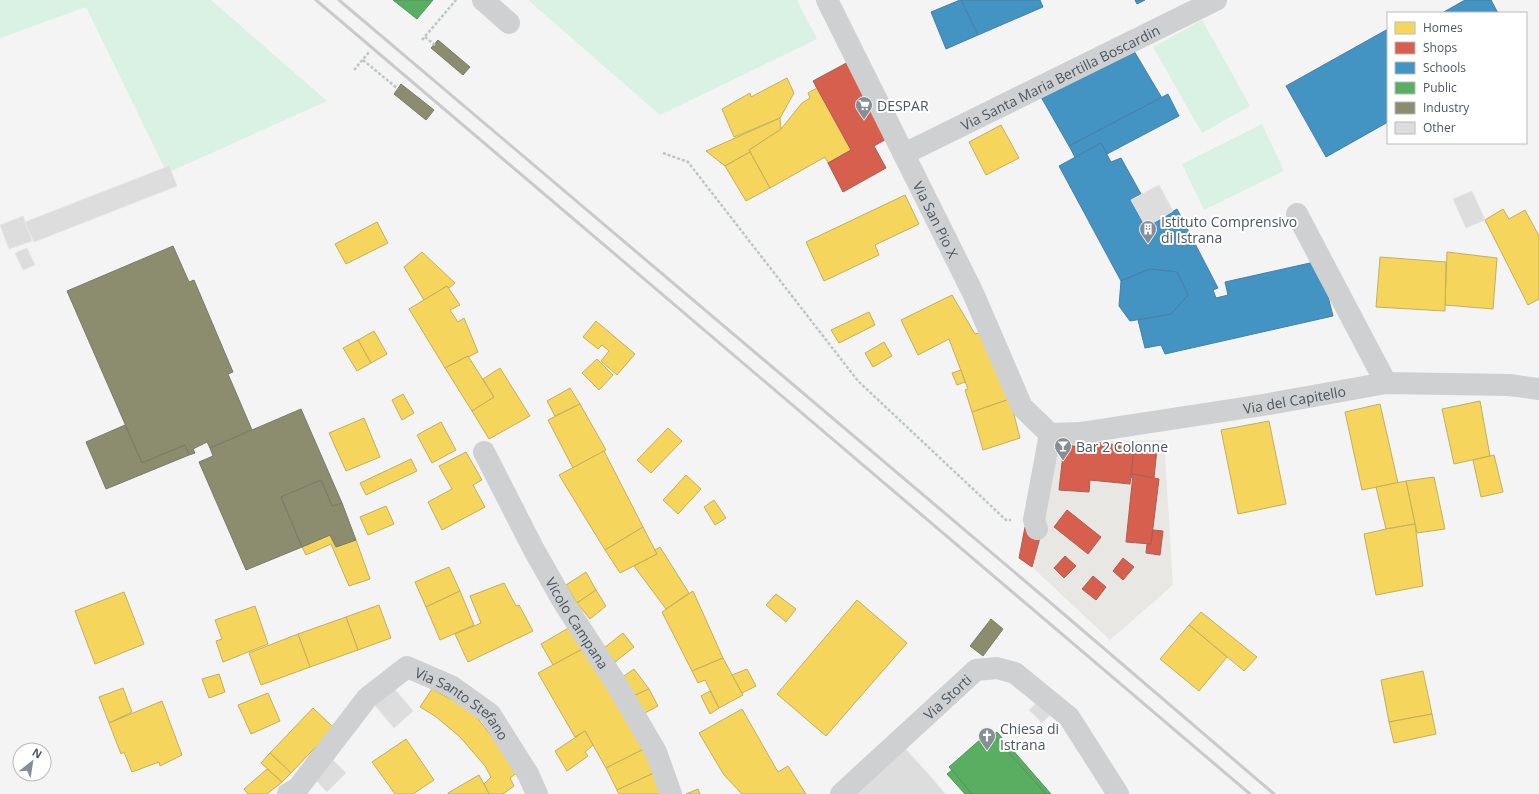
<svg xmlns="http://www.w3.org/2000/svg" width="1539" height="794" viewBox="0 0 1539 794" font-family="'Open Sans',sans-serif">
  <rect width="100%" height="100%" fill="#f4f4f4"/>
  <polygon fill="#e8e7e3" points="1164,440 1173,585 1110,640 1032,567 1042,530 1060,442"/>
  <g fill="#d9f2e3">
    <polygon points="0,0 211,0 327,101 167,173 86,7 0,38"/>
    <polygon points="528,0 797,0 817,39 660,115"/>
    <polygon points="1202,20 1250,106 1202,133 1153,47"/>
    <polygon points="1262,124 1284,171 1204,210 1182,164"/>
  </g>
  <g fill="#f6d55c" stroke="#c2af5e">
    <polygon points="787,78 794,93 780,118 734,137 722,109 750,93 751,97"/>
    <polygon points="817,88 851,150 828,163 825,157 770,188 749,150 781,129 802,103 810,98 808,93"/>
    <polygon points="780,118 781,129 749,150 750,152 725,166 706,151"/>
    <polygon points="1001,125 1019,158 986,175 969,142"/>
    <polygon points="750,152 770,188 746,201 725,166"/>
    <polygon points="905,195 919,224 875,245 879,255 824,281 806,242"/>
    <polygon points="1503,209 1509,219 1525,210 1539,236 1539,299 1528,305 1485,220"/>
    <polygon points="377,222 388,243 346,264 335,244"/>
    <polygon points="422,252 455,283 449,288 447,286 424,300 404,267"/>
    <polygon points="1447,252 1497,258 1493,309 1445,305"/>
    <polygon points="1380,257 1446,262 1445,311 1376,307"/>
    <polygon points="447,286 460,305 450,310 458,322 464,318 478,352 468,357 468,356 445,368 409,309"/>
    <polygon points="952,295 975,334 983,332 1010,399 972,412 965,390 968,389 949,339 918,355 901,320"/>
    <polygon points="869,312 875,325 839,343 831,330"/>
    <polygon points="596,321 635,354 617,375 601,361 609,351 602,345 598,349 583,337"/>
    <polygon points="374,331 387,354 371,363 358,340"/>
    <polygon points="358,340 371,363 357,371 343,348"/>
    <polygon points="884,342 892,356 873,367 865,353"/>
    <polygon points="468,356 494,397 472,411 445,368"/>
    <polygon points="597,359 613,375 599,390 582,373"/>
    <polygon points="500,368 530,416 489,439 472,411 494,397 483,379"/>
    <polygon points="961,370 965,382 957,385 952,373"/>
    <polygon points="570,388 580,404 555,416 547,401"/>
    <polygon points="403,394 414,413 402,420 392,400"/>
    <polygon points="1010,399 1020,438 983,450 972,412"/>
    <polygon points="1480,401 1490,456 1454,464 1442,409"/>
    <polygon points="580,404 606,450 573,468 548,420"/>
    <polygon points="1380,404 1398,483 1362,490 1345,412"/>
    <polygon points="364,418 380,457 346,471 329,433"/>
    <polygon points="1269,421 1286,504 1238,514 1221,430"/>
    <polygon points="441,422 456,450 432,463 417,435"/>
    <polygon points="668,428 682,441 651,473 637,460"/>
    <polygon points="604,451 643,527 605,550 559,475"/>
    <polygon points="466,452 482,480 473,485 485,507 442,530 428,502 452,489 439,466"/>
    <polygon points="1494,455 1503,492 1481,497 1473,460"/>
    <polygon points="411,459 417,471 366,495 360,483"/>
    <polygon points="686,475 701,489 678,514 663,500"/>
    <polygon points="1434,477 1445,529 1417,533 1406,481"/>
    <polygon points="1406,481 1415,524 1386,529 1376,487"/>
    <polygon points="714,500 726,518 715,525 704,507"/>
    <polygon points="386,506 394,524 368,535 360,517"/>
    <polygon points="1415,524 1423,586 1376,595 1364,534 1386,529"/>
    <polygon points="643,527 657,554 620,573 605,550"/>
    <polygon points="330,535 336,547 356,540 370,579 349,586 331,544 306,555 302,547"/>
    <polygon points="660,547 689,593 666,609 634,566 657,554 655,550"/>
    <polygon points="449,567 460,591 426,607 415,582"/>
    <polygon points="586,572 596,590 577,603 566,585"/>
    <polygon points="504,583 516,606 519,605 533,631 468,662 455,634 481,623 470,596"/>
    <polygon points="596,590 606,606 590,619 577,603"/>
    <polygon points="460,591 474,625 440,640 426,607"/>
    <polygon points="693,591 723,658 692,671 662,612"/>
    <polygon points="124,592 144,644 95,664 75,611"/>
    <polygon points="776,594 796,609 786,622 766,605"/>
    <polygon points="857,600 907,643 826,736 777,694"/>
    <polygon points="379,605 391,638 358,650 346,617"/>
    <polygon points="255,606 268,644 223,662 216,641 222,639 215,620"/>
    <polygon points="1201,612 1257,657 1244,671 1189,625"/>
    <polygon points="346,617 358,650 310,667 298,634"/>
    <polygon points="1189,625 1227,657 1199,691 1160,659"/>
    <polygon points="572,626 586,647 553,665 541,644"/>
    <polygon points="623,633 634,647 615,662 604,648"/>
    <polygon points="298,634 310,667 261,685 249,653"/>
    <polygon points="586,647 644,749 606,768 585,731 575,737 538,673"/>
    <polygon points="723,658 743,695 719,708 705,680 698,683 692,671"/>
    <polygon points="634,669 649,689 631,697 621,678"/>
    <polygon points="747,669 756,686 742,693 732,675"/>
    <polygon points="1423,671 1432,714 1389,722 1381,680"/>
    <polygon points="219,674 225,692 209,698 202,679"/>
    <polygon points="123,688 132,712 109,723 99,697"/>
    <polygon points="432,689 471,710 519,771 510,778 514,786 503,794 489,794 484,784 491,777 485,766 460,737 435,716 420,707"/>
    <polygon points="649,689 658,706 641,715 631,697"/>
    <polygon points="710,691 719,708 710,714 701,696"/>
    <polygon points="268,693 280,721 251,734 238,705"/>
    <polygon points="162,701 182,755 160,766 159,762 132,772 124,752 121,754 109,723"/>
    <polygon points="313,708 334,728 291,773 270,753"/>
    <polygon points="742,709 778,772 788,766 806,794 742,794 724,775 699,733"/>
    <polygon points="1432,714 1436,734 1394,743 1389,722"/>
    <polygon points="585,731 593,745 585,752 588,756 567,771 555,751"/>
    <polygon points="406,739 434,780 413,794 395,794 372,762"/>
    <polygon points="644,749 656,772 617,790 606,768"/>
    <polygon points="270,753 291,773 282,782 261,763"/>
    <polygon points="267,769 282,782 267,794 248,794 244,789"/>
    <polygon points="656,772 664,794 619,794 617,790"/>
    <polygon points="479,775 489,794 448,794 448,793"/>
    <polygon points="698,789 700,794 686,794"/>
  </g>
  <g fill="#d6604d" stroke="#ac5d53">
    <polygon points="850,61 890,137 874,146 886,168 843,192 828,163 851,150 813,81"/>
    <polygon points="1093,442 1134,447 1130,484 1090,480 1089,492 1059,490 1064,445 1092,448"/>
    <polygon points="1143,445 1143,448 1157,449 1154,478 1133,474 1131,478 1134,447"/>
    <polygon points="1133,474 1159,479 1151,544 1126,542"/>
    <polygon points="1067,510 1101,537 1088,554 1054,527"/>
    <polygon points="1025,527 1042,530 1032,567 1019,558"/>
    <polygon points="1153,530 1163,531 1160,555 1146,553 1147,544 1151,544"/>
    <polygon points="1065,556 1076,566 1064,578 1054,568"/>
    <polygon points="1123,558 1134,567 1123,580 1113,571"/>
    <polygon points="1093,576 1106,587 1096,600 1082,589"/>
  </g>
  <g fill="#4393c3" stroke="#4581a6">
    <polygon points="960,0 961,0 978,35 946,49 931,12"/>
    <polygon points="961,0 1040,0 1043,7 978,35"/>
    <polygon points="1135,0 1145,0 1137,4"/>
    <polygon points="1465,0 1491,0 1498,13 1442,13"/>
    <polygon points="1388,29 1388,122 1326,157 1286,86"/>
    <polygon points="1134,51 1162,98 1069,146 1041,97"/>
    <polygon points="1168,94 1179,116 1107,154 1101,143 1075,157 1069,146"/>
    <polygon points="1101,143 1111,162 1121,158 1141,194 1131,200 1146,227 1177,209 1218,288 1213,290 1216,298 1228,295 1225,282 1319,261 1333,316 1165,354 1161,345 1145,348 1138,320 1171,314 1188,295 1177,272 1150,269 1121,281 1059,166"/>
    <polygon points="1150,269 1177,272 1188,295 1171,314 1130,321 1119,306 1121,281"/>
  </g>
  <g fill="#5aae61" stroke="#559461">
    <polygon points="393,0 433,0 417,19"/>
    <polygon points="990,731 993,735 1046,794 972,794 949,767"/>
    <polygon points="997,732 1051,794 1046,794 993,735"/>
    <polygon points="952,770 972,794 965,794 947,774"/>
  </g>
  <g fill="#8c8c6e" stroke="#787c6a">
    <polygon points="438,40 470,67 463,75 431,48"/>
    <polygon points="401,84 434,110 426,120 394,94"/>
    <polygon points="173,246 189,282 194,280 233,372 228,374 252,430 210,448 207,442 193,449 195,453 189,455 185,445 142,463 67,291"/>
    <polygon points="301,409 342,503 332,506 321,480 281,497 302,547 246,570 199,462 213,456 210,448"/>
    <polygon points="125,425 142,463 185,445 189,455 106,489 86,442"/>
    <polygon points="321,480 332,506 342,503 356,540 336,547 330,535 302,547 281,497"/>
    <polygon points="991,619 1003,629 983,656 970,646"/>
  </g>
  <g fill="#ddddde" stroke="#e5e6e7">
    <polygon points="169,166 177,186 34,242 25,222"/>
    <polygon points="1159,185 1173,211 1146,227 1131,200"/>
    <polygon points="1472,191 1485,220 1466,228 1453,199"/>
    <polygon points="23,216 32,241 9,249 0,225"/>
    <polygon points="27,248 35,265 23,270 15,253"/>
    <polygon points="393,687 413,711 394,728 373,703"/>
    <polygon points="1042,698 1054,711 1042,723 1029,710"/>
    <polygon points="900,743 932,778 945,794 848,794"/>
    <polygon points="332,759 346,773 327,792 314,778"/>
  </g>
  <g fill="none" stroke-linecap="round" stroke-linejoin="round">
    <g stroke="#bcc7c4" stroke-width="2.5" stroke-dasharray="3 2" stroke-linecap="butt">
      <polyline points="425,37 435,45"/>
      <polyline points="422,40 456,0"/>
      <polyline points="363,60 398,89"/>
      <polyline points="354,70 370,51"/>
      <polyline points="663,153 688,162 858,381 1006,520 1011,520"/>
    </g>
    <g stroke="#ced0d2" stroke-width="22">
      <polyline points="483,0 509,23"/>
      <path id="s1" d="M827 0 973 293 1022 407 1050 434"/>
      <path id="s2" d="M904 154 1216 0"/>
      <polyline points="1297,214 1386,383"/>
      <path id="s3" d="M1050 434 1080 433 1263 405 1386 383 1509 385 1539 389"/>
      <path id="s4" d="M484 452 534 550 564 603 617 685 656 752 671 794"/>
      <polyline points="1037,529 1034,520 1050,434"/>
      <path id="s5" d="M288 794 298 788 367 698 407 667 451 686 490 714 528 774 537 794"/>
      <path id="s6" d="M841 794 976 670 997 668 1015 673 1069 717 1118 794"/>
    </g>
    <g stroke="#c9cacc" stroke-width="3">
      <polyline points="316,0 1250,794"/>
      <polyline points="339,0 1045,598 1274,794"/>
    </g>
  </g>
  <defs>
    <g id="supermarket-pin" transform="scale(0.9)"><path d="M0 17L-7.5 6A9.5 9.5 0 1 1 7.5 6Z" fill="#868d94" stroke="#fff"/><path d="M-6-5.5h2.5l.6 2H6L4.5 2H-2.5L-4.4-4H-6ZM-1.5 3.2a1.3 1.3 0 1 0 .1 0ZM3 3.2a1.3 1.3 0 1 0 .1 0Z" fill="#fff"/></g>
    <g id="building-pin" transform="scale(0.9)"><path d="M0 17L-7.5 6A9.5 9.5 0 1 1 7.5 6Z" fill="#868d94" stroke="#fff"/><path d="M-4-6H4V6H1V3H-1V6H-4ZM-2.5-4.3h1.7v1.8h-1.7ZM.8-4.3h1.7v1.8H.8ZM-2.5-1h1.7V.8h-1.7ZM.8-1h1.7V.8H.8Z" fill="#fff"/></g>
    <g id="bar-pin" transform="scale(0.9)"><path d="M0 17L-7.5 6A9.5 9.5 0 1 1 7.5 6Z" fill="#868d94" stroke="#fff"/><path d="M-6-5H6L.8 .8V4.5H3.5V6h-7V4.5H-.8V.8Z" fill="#fff"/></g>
    <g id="church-pin" transform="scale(0.9)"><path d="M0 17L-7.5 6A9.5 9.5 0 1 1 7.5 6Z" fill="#868d94" stroke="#fff"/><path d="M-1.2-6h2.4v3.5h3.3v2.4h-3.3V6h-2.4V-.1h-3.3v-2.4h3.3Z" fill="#fff"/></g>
  </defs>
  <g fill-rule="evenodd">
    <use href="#supermarket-pin" x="864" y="105"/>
    <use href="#building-pin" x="1148" y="229"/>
    <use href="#bar-pin" x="1063" y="446"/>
    <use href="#church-pin" x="987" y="736"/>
  </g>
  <g text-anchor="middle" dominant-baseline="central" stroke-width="4" stroke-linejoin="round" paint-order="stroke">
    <g font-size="14" fill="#4a5661" stroke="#fff">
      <text stroke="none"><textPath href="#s2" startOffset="174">Via Santa Maria Bertilla Boscardin</textPath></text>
      <text stroke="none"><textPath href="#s1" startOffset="245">Via San Pio X</textPath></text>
      <text stroke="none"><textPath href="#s3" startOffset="247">Via del Capitello</textPath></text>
      <text stroke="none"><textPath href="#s4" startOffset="195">Vicolo Campana</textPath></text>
      <text stroke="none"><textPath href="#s6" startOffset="144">Via Storti</textPath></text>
      <text stroke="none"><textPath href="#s5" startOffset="243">Via Santo Stefano</textPath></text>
    </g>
    <g font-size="14" fill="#4a5661" stroke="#fff" text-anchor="start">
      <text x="877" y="105">DESPAR</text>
      <text x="1161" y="221">Istituto Comprensivo<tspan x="1161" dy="16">di Istrana</tspan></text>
      <text x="1076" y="446">Bar 2 Colonne</text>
      <text x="1000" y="728">Chiesa di<tspan x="1000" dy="16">Istrana</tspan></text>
    </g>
  </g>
  <rect x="1387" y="12" width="140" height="132" fill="#ffffff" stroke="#b7bbc0"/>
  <rect x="1395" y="22" width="20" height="12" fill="#f6d55c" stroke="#b7bbc0"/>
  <text x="1423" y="32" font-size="12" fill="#4a5661">Homes</text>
  <rect x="1395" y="42" width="20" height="12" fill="#d6604d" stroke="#b7bbc0"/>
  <text x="1423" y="52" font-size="12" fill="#4a5661">Shops</text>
  <rect x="1395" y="62" width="20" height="12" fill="#4393c3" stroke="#b7bbc0"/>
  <text x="1423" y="72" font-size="12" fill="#4a5661">Schools</text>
  <rect x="1395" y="82" width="20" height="12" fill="#5aae61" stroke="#b7bbc0"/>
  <text x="1423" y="92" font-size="12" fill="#4a5661">Public</text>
  <rect x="1395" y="102" width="20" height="12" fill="#8c8c6e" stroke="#b7bbc0"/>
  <text x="1423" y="112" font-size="12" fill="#4a5661">Industry</text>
  <rect x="1395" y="122" width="20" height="12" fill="#ddddde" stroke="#b7bbc0"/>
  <text x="1423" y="132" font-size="12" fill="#4a5661">Other</text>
  <g transform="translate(32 762) rotate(30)"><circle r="19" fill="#ffffff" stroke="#b7bbc0"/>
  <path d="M0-3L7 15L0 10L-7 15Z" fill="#868d94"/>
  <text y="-6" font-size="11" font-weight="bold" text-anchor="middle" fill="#4a5661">N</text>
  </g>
</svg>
